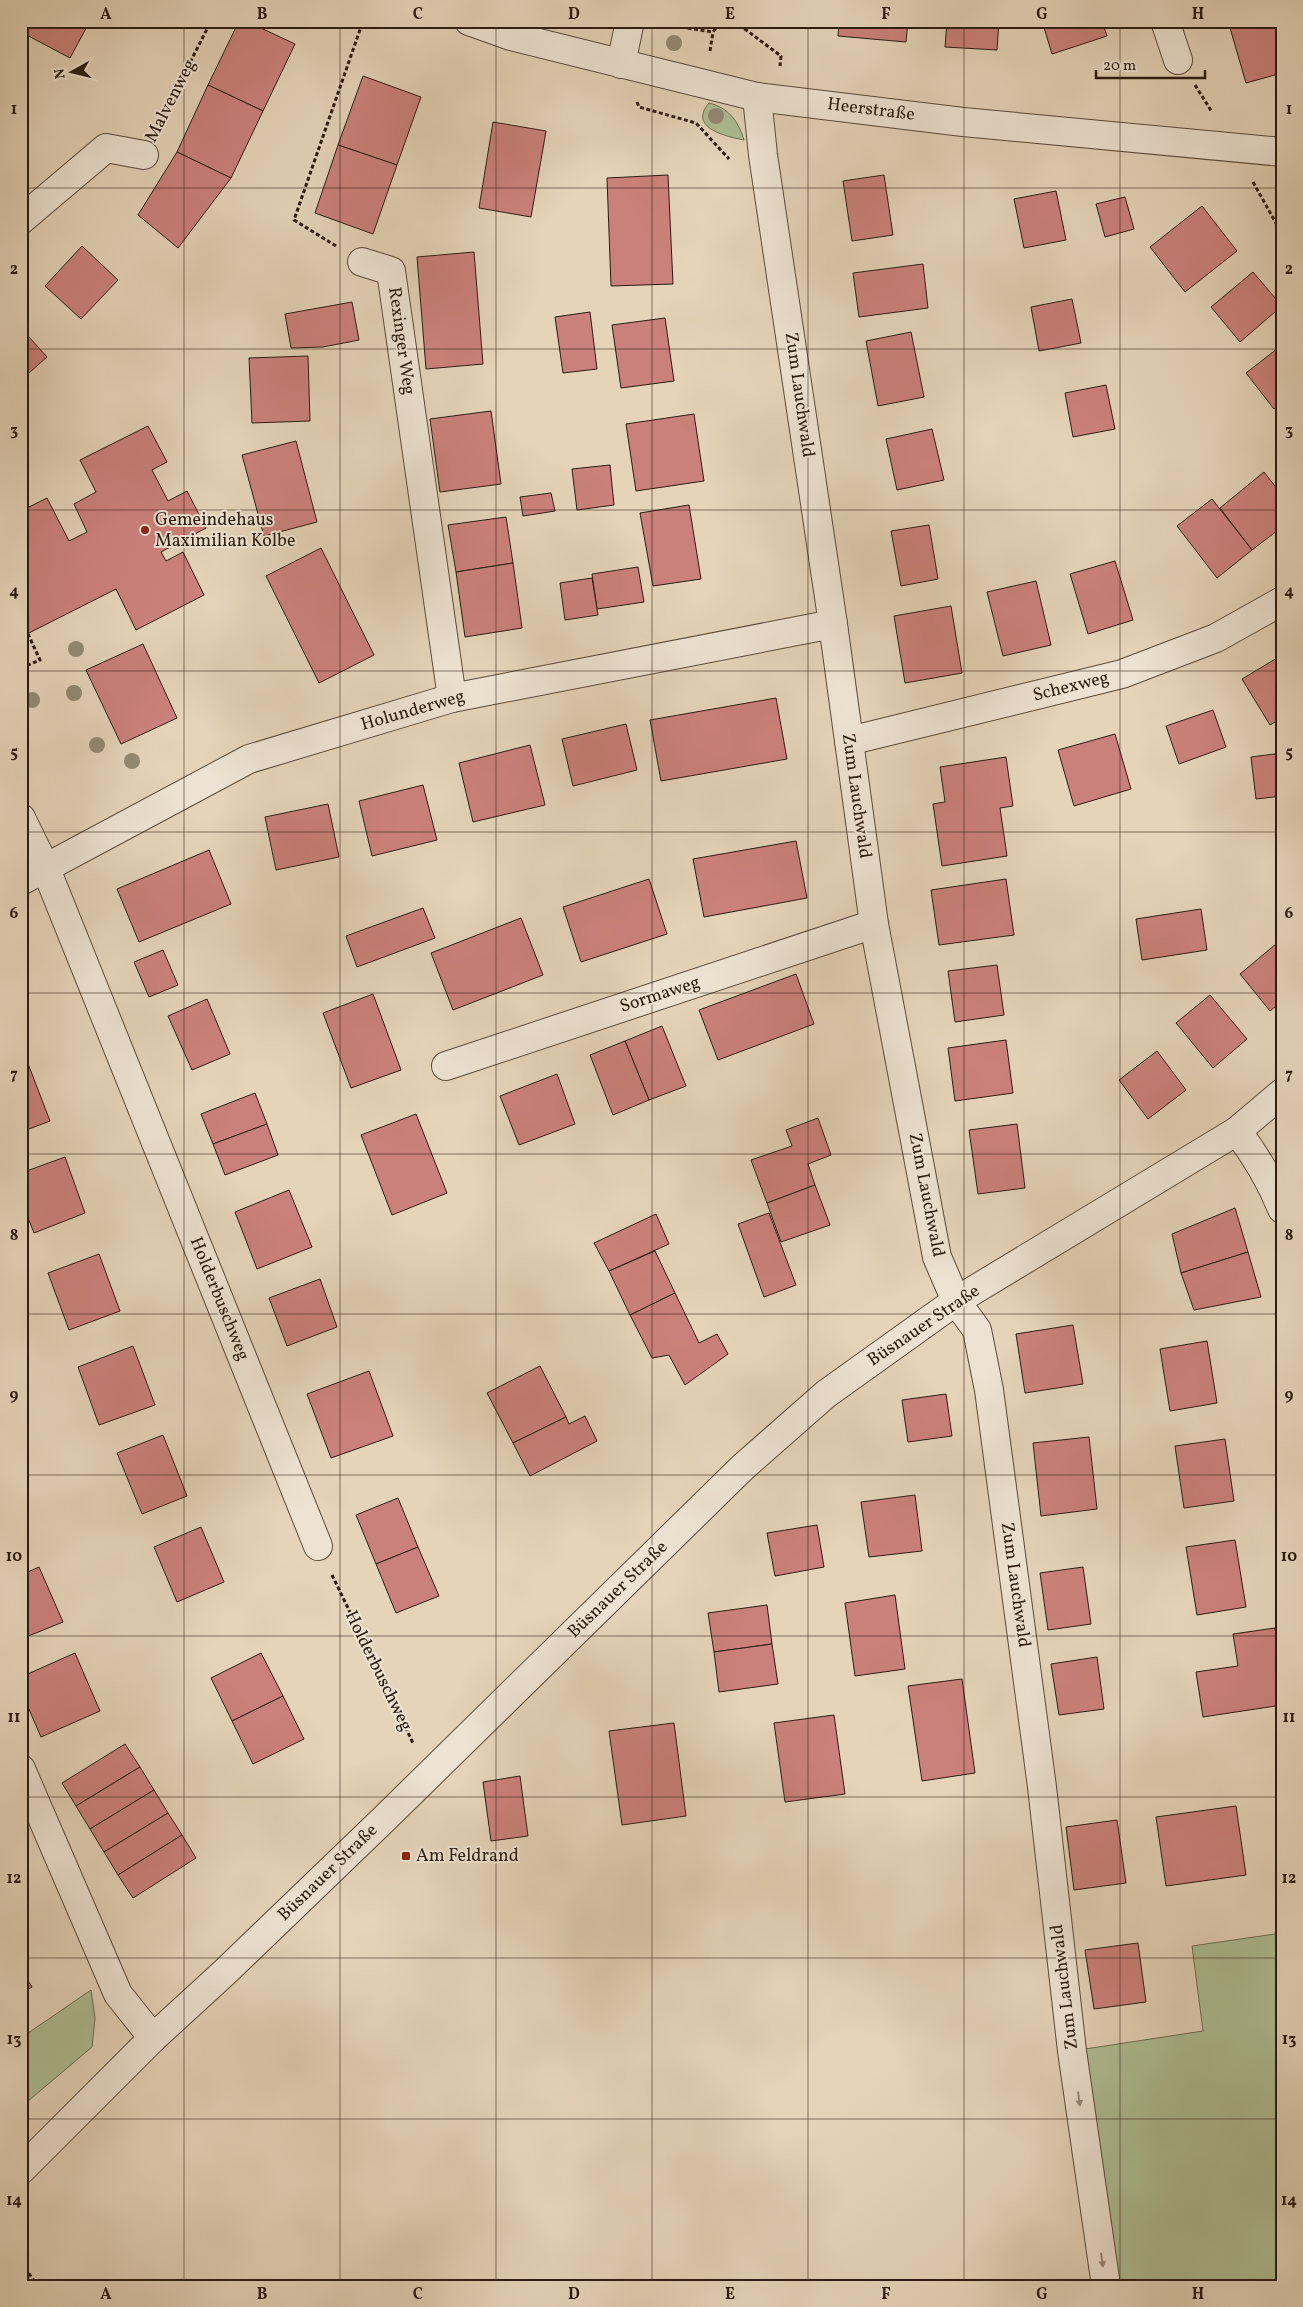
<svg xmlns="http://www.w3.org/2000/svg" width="1303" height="2307" viewBox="0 0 1303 2307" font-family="Vollkorn,serif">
  <rect width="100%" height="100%" fill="#e5d4ba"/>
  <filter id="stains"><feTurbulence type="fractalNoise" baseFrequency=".004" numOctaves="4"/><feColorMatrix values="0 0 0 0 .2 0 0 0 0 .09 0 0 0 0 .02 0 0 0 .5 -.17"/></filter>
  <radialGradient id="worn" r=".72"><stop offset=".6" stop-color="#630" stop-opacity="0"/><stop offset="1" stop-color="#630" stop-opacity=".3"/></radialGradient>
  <g fill="#aebe95" stroke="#6c6d52">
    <path d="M709 103C729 108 738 121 744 140 728 137 687 128 709 103Z"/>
    <polygon points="1282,1933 1282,2286 1061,2286 1105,2281 1072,2051 1203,2031 1192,1946"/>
    <polygon points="91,1990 95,2018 92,2047 21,2107 21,2038"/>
  </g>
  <g fill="#cb817b" stroke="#2b1c0f">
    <polygon points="22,21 90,21 70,58 21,32"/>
    <polygon points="239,21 246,21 295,44 263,111 208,85"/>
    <polygon points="839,21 908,21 906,42 838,36"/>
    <polygon points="947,21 999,21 997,50 945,47"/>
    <polygon points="1042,21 1102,21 1107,36 1052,54"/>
    <polygon points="1228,21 1282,21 1282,73 1246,83"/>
    <polygon points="363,76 421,97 397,165 338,145"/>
    <polygon points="208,85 263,111 231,178 177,152"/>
    <polygon points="493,122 546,131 531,217 479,208"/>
    <polygon points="338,145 397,165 373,234 315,213"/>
    <polygon points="177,152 231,178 178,248 138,215"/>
    <polygon points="668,175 673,284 611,286 607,178"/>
    <polygon points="884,175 893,235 852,241 843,181"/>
    <polygon points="1056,191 1066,240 1024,248 1014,199"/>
    <polygon points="1125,197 1134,229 1105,237 1096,204"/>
    <polygon points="1202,206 1237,251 1185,292 1150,247"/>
    <polygon points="82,246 118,280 81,319 45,286"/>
    <polygon points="474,252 483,364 426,369 417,257"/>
    <polygon points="923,264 928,308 859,317 853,273"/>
    <polygon points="1253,272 1282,306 1240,342 1211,307"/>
    <polygon points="1072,299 1081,343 1039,351 1031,307"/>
    <polygon points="352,302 359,340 323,347 291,348 285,314"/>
    <polygon points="590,312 597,369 563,373 555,317"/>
    <polygon points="665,318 674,381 621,388 612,325"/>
    <polygon points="21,328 47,357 21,380"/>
    <polygon points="911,332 924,397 878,406 866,341"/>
    <polygon points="1282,345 1282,403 1274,409 1246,373"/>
    <polygon points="308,356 310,421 252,423 249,358"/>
    <polygon points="1106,385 1115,429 1073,437 1065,393"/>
    <polygon points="491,411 501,484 440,492 430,419"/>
    <polygon points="694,414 704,481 636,491 626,424"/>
    <polygon points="148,426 167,462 152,470 168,501 187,491 206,528 161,552 166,561 183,552 204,595 136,630 116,589 21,637 21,511 47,498 69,541 87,532 74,504 96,492 80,460"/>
    <polygon points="932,429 944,480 897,490 886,439"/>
    <polygon points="296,441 317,522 264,536 242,455"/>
    <polygon points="610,465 614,505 577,510 572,469"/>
    <polygon points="1264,472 1282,495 1282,527 1252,550 1220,508"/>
    <polygon points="551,493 555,511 523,516 520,497"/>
    <polygon points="1212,499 1252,550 1217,578 1177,526"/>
    <polygon points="689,505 701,579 653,586 640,513"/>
    <polygon points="506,517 513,563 456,572 448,525"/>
    <polygon points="929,525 938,579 901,586 891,531"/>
    <polygon points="321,548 374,655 319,683 266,576"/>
    <polygon points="1115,561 1133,620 1088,634 1070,574"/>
    <polygon points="513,563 522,628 465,637 456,572"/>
    <polygon points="638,567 644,602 597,609 592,574"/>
    <polygon points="592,578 598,615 565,620 560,583"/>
    <polygon points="1036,581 1051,645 1003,656 987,592"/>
    <polygon points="951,606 962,673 905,683 894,616"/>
    <polygon points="143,644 177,718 121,744 86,670"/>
    <polygon points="1282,655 1282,718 1270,725 1242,679"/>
    <polygon points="776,698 787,759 661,781 650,720"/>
    <polygon points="1213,710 1226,747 1179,764 1166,726"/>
    <polygon points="626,724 637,770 573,786 562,739"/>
    <polygon points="1115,734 1131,789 1074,806 1058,750"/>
    <polygon points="530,745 545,805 473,822 459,763"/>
    <polygon points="1282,753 1282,796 1256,799 1251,757"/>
    <polygon points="1006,757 1013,806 1000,808 1007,856 942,866 933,804 945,802 940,767"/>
    <polygon points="423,785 437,840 372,856 359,801"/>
    <polygon points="328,804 339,857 276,870 265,817"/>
    <polygon points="796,841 807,898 704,917 693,859"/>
    <polygon points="209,850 231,904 139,942 117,889"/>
    <polygon points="649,879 667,934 581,962 563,907"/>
    <polygon points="1006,879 1014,935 939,945 931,890"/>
    <polygon points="423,908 435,938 357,967 346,936"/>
    <polygon points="1201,909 1207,950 1142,960 1136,919"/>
    <polygon points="521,918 543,975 453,1010 431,953"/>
    <polygon points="1276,944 1282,950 1282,1001 1270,1011 1240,974"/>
    <polygon points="163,950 178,985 149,997 134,962"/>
    <polygon points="997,965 1004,1015 955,1022 948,971"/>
    <polygon points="796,974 814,1024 718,1060 699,1010"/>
    <polygon points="373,994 401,1070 351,1088 323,1013"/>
    <polygon points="1210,995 1247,1039 1213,1068 1176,1023"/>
    <polygon points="207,999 230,1054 192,1070 168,1016"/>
    <polygon points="662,1026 686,1086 649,1100 625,1041"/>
    <polygon points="1006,1040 1013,1093 955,1101 948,1048"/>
    <polygon points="625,1041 649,1100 613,1115 590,1055"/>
    <polygon points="1157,1051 1186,1090 1148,1119 1119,1080"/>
    <polygon points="27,1061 50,1121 21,1132 21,1063"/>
    <polygon points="557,1074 575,1124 519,1145 500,1096"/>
    <polygon points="255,1093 267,1124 213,1144 201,1114"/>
    <polygon points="416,1114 447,1193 392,1215 361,1135"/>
    <polygon points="818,1118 831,1155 808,1164 815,1185 767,1203 751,1160 792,1146 786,1130"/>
    <polygon points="267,1124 278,1155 225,1175 213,1144"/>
    <polygon points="1017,1124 1025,1188 978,1194 969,1130"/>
    <polygon points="65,1157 85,1213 34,1233 21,1200 21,1173"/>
    <polygon points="815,1185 830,1225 781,1242 767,1203"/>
    <polygon points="289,1190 312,1247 257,1269 235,1212"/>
    <polygon points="1235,1208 1248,1252 1181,1273 1172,1234"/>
    <polygon points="769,1213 796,1285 764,1297 738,1224"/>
    <polygon points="656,1214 669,1244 609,1271 594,1243"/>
    <polygon points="655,1251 675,1293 630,1315 609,1271"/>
    <polygon points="1248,1252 1261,1297 1194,1310 1181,1273"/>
    <polygon points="99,1254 120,1311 69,1330 48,1273"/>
    <polygon points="320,1279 337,1327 287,1346 269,1298"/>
    <polygon points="675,1293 699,1343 717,1334 728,1354 685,1385 669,1355 652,1358 630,1315"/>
    <polygon points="1073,1325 1083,1384 1025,1393 1016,1334"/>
    <polygon points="1207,1341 1217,1403 1170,1411 1160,1349"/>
    <polygon points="133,1346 155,1405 99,1425 78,1367"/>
    <polygon points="540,1366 566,1417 513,1443 487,1393"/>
    <polygon points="369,1371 393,1436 331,1458 307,1394"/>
    <polygon points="946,1394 952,1436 908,1442 902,1400"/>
    <polygon points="585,1416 597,1441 530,1476 513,1443 566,1417 569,1424"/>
    <polygon points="163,1435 187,1496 142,1514 117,1453"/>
    <polygon points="1089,1437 1097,1509 1041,1516 1033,1443"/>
    <polygon points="1225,1439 1234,1501 1184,1508 1175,1446"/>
    <polygon points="915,1495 922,1551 869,1557 861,1502"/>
    <polygon points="398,1498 418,1547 376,1564 356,1515"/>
    <polygon points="817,1525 824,1567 775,1576 767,1533"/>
    <polygon points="201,1527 224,1582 177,1602 154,1547"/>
    <polygon points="1235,1540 1246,1607 1197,1615 1186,1547"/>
    <polygon points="418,1547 439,1596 396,1613 376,1564"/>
    <polygon points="39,1567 63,1622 21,1639 21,1575"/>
    <polygon points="1083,1567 1091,1624 1048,1630 1040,1573"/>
    <polygon points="895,1595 905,1669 855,1676 845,1603"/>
    <polygon points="767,1605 772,1644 714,1652 708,1613"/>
    <polygon points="1275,1628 1282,1673 1282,1705 1203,1717 1196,1672 1238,1666 1233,1634"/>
    <polygon points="772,1644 778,1684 719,1692 714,1652"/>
    <polygon points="75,1653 100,1711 41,1737 21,1691 21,1677"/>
    <polygon points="261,1653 283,1696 232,1721 211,1678"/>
    <polygon points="1097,1657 1104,1709 1059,1715 1051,1664"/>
    <polygon points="962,1679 975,1773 922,1781 908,1686"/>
    <polygon points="283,1696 304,1739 253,1764 232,1721"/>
    <polygon points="834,1715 845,1794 785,1802 774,1723"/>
    <polygon points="674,1723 686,1816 622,1825 609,1731"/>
    <polygon points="125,1744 140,1767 76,1806 62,1783"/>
    <polygon points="140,1767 154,1790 90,1829 76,1806"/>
    <polygon points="520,1776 528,1836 491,1841 483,1782"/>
    <polygon points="154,1790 168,1813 104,1852 90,1829"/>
    <polygon points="1236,1806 1246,1875 1166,1886 1156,1817"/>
    <polygon points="168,1813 182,1835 118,1875 104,1852"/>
    <polygon points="1117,1820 1126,1883 1074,1890 1066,1827"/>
    <polygon points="182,1835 196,1858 133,1898 118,1875"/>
    <polygon points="1138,1943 1146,2002 1094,2009 1085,1950"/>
    <polygon points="21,1969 32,1987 21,1994"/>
  </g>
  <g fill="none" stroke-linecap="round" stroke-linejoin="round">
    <g stroke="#5a4a3a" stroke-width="30">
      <g id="minor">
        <polyline points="469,21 511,36 757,97 963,122 1282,152"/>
        <polyline points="1165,21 1178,60"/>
        <polyline points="621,64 630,21"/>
        <polyline points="757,97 763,155 833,624 874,924 937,1257 956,1301 977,1330 989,1390 1042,1787 1072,2051 1106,2286"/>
        <polyline points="21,220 106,148 144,155"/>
        <polyline points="362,262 391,271 452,698"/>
        <polyline points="849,741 1122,674 1216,638 1282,601"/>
        <polyline points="21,818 46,869 318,1546"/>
        <polyline points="21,881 249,759 452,698 833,624"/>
        <polyline points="446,1066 874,924"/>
        <path d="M1237 1131C1256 1156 1270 1179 1282 1209"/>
        <polyline points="21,1769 118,1994 153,2038"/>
        <polyline points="21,2170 153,2038 225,1972 383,1820 743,1467 826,1394 956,1301 1237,1131 1282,1093"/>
      </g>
    </g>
    <g stroke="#2b1c0f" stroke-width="3" stroke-dasharray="4 2.5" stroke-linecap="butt">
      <polyline points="734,21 781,56 780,66"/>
      <polyline points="662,24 713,32 721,21"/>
      <polyline points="710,51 713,32"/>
      <polyline points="1195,85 1212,112"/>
      <polyline points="637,102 639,107 696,123 729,159"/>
      <polyline points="158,126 211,21"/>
      <polyline points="1253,182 1282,234"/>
      <polyline points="336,246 294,220 363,21"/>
      <polyline points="21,668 40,660 28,634"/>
      <polyline points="332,1575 413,1743"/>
      <polyline points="21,2263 38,2286"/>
    </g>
    <use href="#minor" stroke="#eee3d2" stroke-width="28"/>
  </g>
  <g fill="#948a72">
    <circle cx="674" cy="43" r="8"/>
    <circle cx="716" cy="116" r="8"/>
    <circle cx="76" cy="649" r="8"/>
    <circle cx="74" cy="693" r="8"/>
    <circle cx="32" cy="700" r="8"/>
    <circle cx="97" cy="745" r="8"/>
    <circle cx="132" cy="761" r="8"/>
  </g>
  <defs><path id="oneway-solid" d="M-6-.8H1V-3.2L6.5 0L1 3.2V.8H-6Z" transform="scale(1.25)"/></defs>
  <g fill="#96897a">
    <use href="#oneway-solid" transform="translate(1079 2099) rotate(82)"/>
    <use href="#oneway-solid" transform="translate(1102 2260) rotate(82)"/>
  </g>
  <path fill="none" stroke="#2b1c0f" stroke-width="1" stroke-opacity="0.55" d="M184 21V2286M340 21V2286M496 21V2286M652 21V2286M808 21V2286M964 21V2286M1120 21V2286M21 188H1282M21 349H1282M21 510H1282M21 671H1282M21 832H1282M21 993H1282M21 1154H1282M21 1314H1282M21 1475H1282M21 1636H1282M21 1797H1282M21 1958H1282M21 2119H1282"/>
  <g fill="#8f2418" stroke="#eee3d2" stroke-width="2">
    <circle cx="145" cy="530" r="5"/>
    <rect x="401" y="1851" width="10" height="10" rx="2.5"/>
  </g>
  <g text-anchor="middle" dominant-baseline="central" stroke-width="4" stroke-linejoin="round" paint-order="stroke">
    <g font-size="18" fill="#2b1c0f" stroke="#eee3d2">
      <text transform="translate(171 101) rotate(-63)">Malvenweg</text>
      <text transform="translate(871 110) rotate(7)">Heerstraße</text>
      <text transform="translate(401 341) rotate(82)">Rexinger Weg</text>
      <text transform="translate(799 395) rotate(82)">Zum Lauchwald</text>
      <text transform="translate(1071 687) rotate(-14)">Schexweg</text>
      <text transform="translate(413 711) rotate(-16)">Holunderweg</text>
      <text transform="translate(856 796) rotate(82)">Zum Lauchwald</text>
      <text transform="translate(660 995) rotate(-18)">Sormaweg</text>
      <text transform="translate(926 1195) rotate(79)">Zum Lauchwald</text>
      <text transform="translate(219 1299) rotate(68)">Holderbuschweg</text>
      <text transform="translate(924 1326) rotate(-34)">Büsnauer Straße</text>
      <text transform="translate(1015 1585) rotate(82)">Zum Lauchwald</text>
      <text transform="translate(618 1590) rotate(-44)">Büsnauer Straße</text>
      <text transform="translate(378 1671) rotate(64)">Holderbuschweg</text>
      <text transform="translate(328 1873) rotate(-44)">Büsnauer Straße</text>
      <text transform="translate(1065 1987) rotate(-97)">Zum Lauchwald</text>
    </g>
    <g font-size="18" fill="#2b1c0f" stroke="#eee3d2" text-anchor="start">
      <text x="155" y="520">Gemeindehaus<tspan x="155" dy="21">Maximilian Kolbe</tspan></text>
      <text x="416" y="1856">Am Feldrand</text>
    </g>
  </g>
  <rect width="1303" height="2307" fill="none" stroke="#e5d4ba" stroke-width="55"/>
  <g transform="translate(72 72) rotate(262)" stroke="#eee3d2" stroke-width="4" paint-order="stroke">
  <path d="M0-4L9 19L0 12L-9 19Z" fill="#2b1c0f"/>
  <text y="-8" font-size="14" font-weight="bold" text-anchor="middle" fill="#2b1c0f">N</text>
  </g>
  <path d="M1096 70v8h109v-8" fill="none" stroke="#2b1c0f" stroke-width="2.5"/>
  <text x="1103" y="70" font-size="15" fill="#2b1c0f" stroke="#eee3d2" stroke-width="4" paint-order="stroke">20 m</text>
  <rect x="28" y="28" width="1248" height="2252" fill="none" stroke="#2b1c0f" stroke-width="2"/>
  <g font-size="16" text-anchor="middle" font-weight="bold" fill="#2b1c0f">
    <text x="106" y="19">A</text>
    <text x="262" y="19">B</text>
    <text x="418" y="19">C</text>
    <text x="574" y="19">D</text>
    <text x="730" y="19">E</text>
    <text x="886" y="19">F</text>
    <text x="1042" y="19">G</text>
    <text x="1198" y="19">H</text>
    <text x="14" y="114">1</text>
    <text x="1289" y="114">1</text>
    <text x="14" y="274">2</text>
    <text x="1289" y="274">2</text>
    <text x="14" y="435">3</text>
    <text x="1289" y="435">3</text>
    <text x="14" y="596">4</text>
    <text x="1289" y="596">4</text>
    <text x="14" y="757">5</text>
    <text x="1289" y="757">5</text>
    <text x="14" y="918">6</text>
    <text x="1289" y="918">6</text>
    <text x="14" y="1079">7</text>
    <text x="1289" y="1079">7</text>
    <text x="14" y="1240">8</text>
    <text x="1289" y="1240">8</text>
    <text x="14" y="1400">9</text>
    <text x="1289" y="1400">9</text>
    <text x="14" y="1561">10</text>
    <text x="1289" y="1561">10</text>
    <text x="14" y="1722">11</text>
    <text x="1289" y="1722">11</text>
    <text x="14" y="1883">12</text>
    <text x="1289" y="1883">12</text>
    <text x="14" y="2044">13</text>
    <text x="1289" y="2044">13</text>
    <text x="14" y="2205">14</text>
    <text x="1289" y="2205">14</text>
    <text x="106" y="2299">A</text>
    <text x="262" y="2299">B</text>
    <text x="418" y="2299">C</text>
    <text x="574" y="2299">D</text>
    <text x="730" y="2299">E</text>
    <text x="886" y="2299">F</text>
    <text x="1042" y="2299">G</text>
    <text x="1198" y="2299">H</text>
  </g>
  <rect width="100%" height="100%" filter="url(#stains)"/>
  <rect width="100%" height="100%" fill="url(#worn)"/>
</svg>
